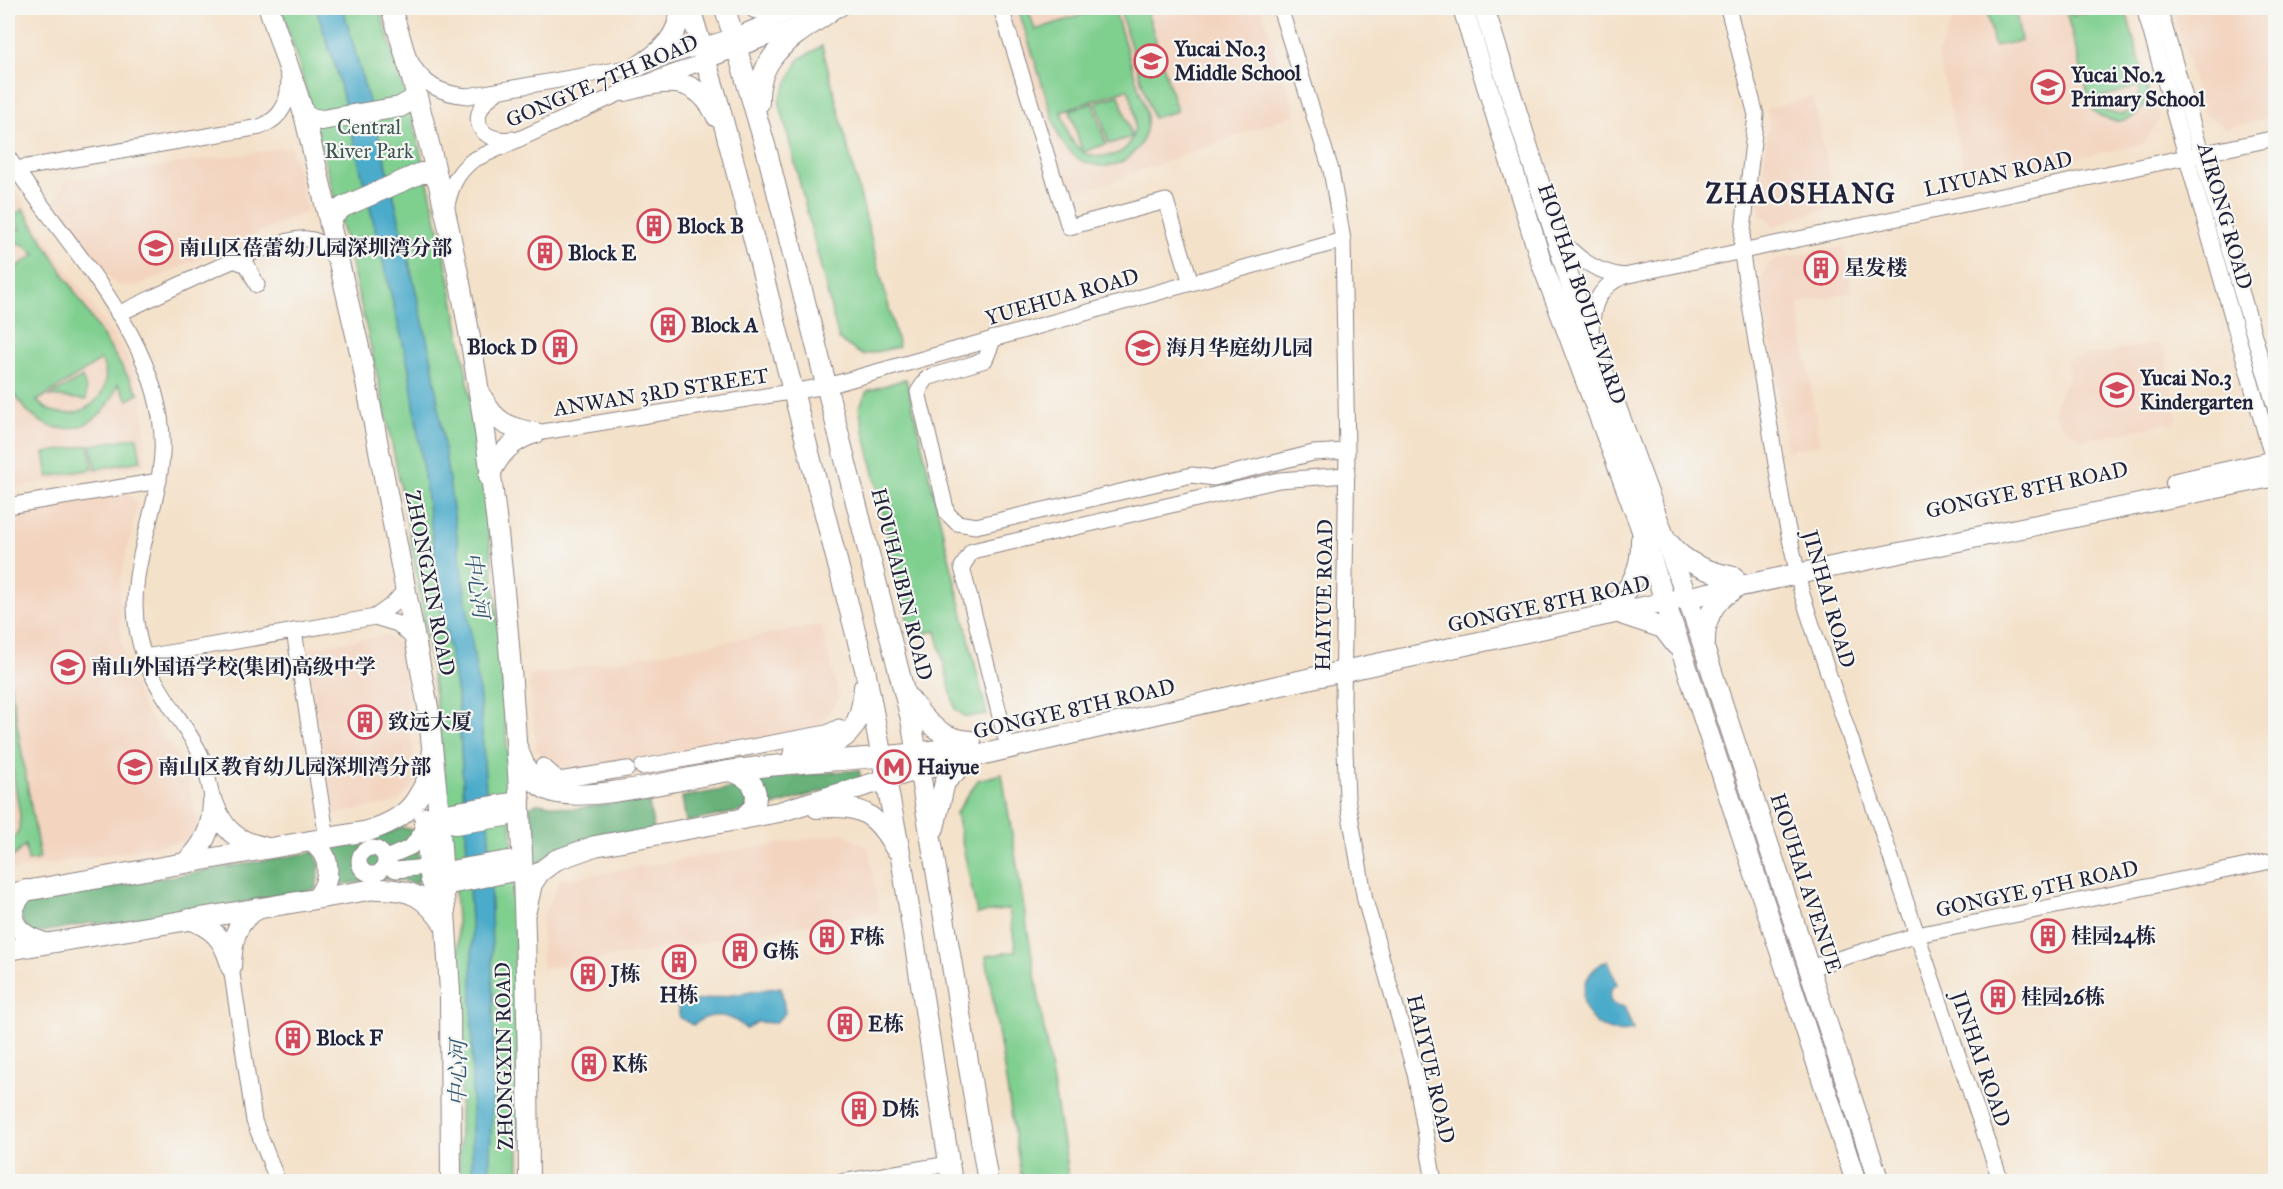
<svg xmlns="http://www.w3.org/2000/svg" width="2283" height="1189" viewBox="0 0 2283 1189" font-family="'IM FELL Great Primer','Noto Serif SC',serif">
  <rect width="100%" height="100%" fill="#f6f6f2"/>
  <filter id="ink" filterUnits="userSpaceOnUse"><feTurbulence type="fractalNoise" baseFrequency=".0167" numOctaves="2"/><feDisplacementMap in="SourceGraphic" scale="12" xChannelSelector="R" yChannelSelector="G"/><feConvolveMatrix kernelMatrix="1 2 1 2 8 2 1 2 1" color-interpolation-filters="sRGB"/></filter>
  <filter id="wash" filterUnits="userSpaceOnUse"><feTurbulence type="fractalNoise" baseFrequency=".008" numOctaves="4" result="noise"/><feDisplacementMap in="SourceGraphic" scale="24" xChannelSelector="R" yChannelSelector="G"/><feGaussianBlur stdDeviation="1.35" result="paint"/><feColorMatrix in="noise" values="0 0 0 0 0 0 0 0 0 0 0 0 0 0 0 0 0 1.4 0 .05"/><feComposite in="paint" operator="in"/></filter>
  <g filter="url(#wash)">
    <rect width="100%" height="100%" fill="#f4e1c9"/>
    <g fill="#f3d4bf">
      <polygon points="1007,8 1261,8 1296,114 1082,192 1062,186"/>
      <polygon points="1958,8 2128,8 2160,119 2143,144 1966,181 1938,54"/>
      <polygon points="2172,8 2275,8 2275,117 2226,128 2203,113"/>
      <polygon points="1813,97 1837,208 1799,216 1775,226 1759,212 1758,203 1769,119 1767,109"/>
      <polygon points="291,147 308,211 135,287 116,285 54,203 67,180"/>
      <polygon points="8,181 127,357 143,400 146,445 145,462 141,466 8,489"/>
      <polygon points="1844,246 1853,292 1798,303 1820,444 1787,451 1761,279 1768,265 1778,259"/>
      <polygon points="2155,343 2165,350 2177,419 2172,423 2082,440 2058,421 2053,410 2069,376 2066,360"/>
      <polygon points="127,492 138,504 120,582 119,622 124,652 132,682 145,711 182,761 187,773 198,829 191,840 8,871 8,513"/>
      <polygon points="821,625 839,698 818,728 558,774 537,750 529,676"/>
      <polygon points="386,635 401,646 417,782 397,803 333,814 306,648"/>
      <polygon points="843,833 869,849 879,913 542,969 542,917 561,880"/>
    </g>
    <g fill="#7fcf8f" stroke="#507865" stroke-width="1.5" fill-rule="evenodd">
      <path d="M281 8H379C502 385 518 788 519 1181H459C460 1108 463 1033 459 960 449 726 408 494 352 268 330 180 309 93 281 8Z"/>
      <path d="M1018 8H1028L1035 30 1103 8H1114C1121 32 1129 57 1137 82 1140 94 1146 106 1147 118 1148 143 1128 167 1102 166 1082 165 1069 155 1059 137ZM1128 89C1138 113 1142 153 1106 156 1097 157 1090 157 1083 152L1106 144 1093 103 1070 110 1082 151C1069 143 1065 125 1061 111Z"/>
      <polygon points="1119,8 1146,8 1177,111 1153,118"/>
      <polygon points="1987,8 2015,8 2021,41 1994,46"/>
      <path d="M2065 8H2072V16L2103 8H2125L2148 92C2144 121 2112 131 2092 109ZM2140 86 2137 104 2124 114 2107 112 2095 99Z"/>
      <polygon points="822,46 899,347 862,355 839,340 779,100 799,59"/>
      <polygon points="1119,95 1132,137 1109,144 1096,102"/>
      <path d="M23 209 139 394 128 400 118 384C102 435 47 445 18 399 15 394 9 388 8 383 5 375 8 363 8 355 8 327 7 300 8 272L35 255 24 245 8 240V227L21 230 13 216ZM101 360C122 400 66 432 37 401Z"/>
      <polygon points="82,377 86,389 86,400 50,396"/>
      <polygon points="906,379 987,714 966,717 955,709 936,631 911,636 859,408 867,391"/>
      <polygon points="137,437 141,461 96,469 91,445"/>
      <polygon points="89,445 93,469 48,477 44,453"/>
      <polygon points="8,672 40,859 28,861 25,845 8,862 8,847 19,830 20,815 8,742"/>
      <polygon points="1002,774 1069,1181 1022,1181 986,956 1016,951 1009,909 977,914 956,813 978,780"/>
    </g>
    <g fill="#67b27a" stroke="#446a5a" stroke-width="1.5">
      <polygon points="859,770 861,779 763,809 753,779"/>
      <polygon points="740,787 747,788 747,810 686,822 682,797"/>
      <polygon points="648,798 654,830 560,848 536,865 532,863 529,807 539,803 573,809"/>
      <polygon points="401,827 416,831 421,876 416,884 388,878 333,886 328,849 367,841"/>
      <polygon points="314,852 320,864 316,889 127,924 90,923 32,934 25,930 19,908 24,902"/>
    </g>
    <g fill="#4babca" stroke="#366682" stroke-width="1.5">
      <polygon points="316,8 343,8 387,167 432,361 480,698 490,853 494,1061 489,1181 472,1181 472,938 458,700 443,614 409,369 337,72"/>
      <path d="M1608 960 1617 984 1611 989 1610 1001 1616 1006H1624L1633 1030C1584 1042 1563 981 1608 960Z"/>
      <path d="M781 987 785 1013 775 1023 757 1022 746 1029C731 1013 710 1011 693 1025L680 1018 677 1004Z"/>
    </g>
  </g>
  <g filter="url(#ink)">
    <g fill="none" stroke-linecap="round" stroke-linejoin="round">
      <g stroke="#8b8282" stroke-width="17">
        <g id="minor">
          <polyline points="1001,8 1069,227 1166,201 1191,283"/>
          <polyline points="1280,8 1331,170 1343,240 1347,451 1343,700 1347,798 1365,900 1415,1073 1434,1182"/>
          <polyline points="1728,8 1756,115 1741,249 1783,507 1802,594 1813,628 2001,1182"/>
          <polyline points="2144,8 2276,470"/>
          <polyline points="2159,8 2276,411"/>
          <path d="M410 60C422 85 442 94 468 96L639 66 734 36 803 8"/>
          <path d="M496 93C465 113 477 144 513 139"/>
          <path d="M8 157C64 245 168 343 162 454 158 515 125 572 138 634 147 680 174 707 196 746 206 763 209 783 213 802"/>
          <path d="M16 169 260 127C284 117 289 101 289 76"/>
          <path d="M446 210C450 189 455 174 473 160L625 91 788 30 841 8"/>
          <path d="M1557 235C1575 257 1594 272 1624 276"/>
          <polyline points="236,261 247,265 257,285"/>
          <path d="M118 314C154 298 275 235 307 239 323 240 330 252 338 264"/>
          <path d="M1591 333C1592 307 1597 287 1624 276L2276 138"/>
          <polyline points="994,338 985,360 927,378 918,392 947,513 957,523 976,526 1192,475 1214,478 1313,453 1347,451"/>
          <polyline points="536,433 827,386 1343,240"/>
          <polyline points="8,506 159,481"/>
          <polyline points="375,617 398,624 417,642"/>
          <polyline points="294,631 327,839"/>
          <polyline points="145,657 375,617 392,605 407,588"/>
          <polyline points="1005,736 962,567 972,551 1279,480 1347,475"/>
          <polyline points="543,766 559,780 627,769"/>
          <polyline points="642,767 827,733 839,727"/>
          <polyline points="509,801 426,815 422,818 428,879 432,890 512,874"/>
          <circle cx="372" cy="861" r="13"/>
          <polyline points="386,858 411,847 423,830"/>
          <polyline points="385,865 396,870 426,867"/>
          <polyline points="231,967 254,1121 278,1182"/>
          <polyline points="1809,968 1917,935 2276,860"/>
          <polyline points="842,1182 949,1164"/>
        </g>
      </g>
      <g stroke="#8b8282" stroke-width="22">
        <g id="major">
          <polyline points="269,8 304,114 361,356 428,707 439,815 450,992 451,1182"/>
          <path d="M391 8C510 386 527 788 529 1182"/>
          <polyline points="690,8 719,105 865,669 902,863 952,1182"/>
          <polyline points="725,8 767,152 911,719 988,1182"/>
          <polyline points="755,8 772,10 786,8"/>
          <polyline points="1463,8 1542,264 1640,525 1856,1182"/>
          <polyline points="1484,8 1573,291 1694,617 1879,1182"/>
          <path d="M639 66C661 52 680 36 680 8"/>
          <path d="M625 91C665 80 696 73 717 117"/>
          <path d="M759 103C757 55 793 37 828 13"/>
          <polyline points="304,114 309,118 322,120 400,107 412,100 416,93"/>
          <polyline points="330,225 334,215 343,207 421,173 429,173 437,177"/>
          <path d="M482 397C494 422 510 429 536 433"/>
          <path d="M489 476C499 454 512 440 535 433"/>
          <polyline points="2176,483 2276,461"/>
          <path d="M1669 543C1685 564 1709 572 1734 577"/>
          <path d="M1612 606C1632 587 1642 569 1641 540"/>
          <polyline points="1624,615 1663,628 1676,645"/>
          <path d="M1705 644C1704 622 1712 601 1732 591"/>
          <path d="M910 699C925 722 942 740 971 741"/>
          <path d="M517 747C525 767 530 785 553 792 590 803 687 777 729 771 807 759 887 761 965 745"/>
          <path d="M793 755C840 744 860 740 864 687"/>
          <path d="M730 771C748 776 761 787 754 807L742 819"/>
          <path d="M213 802C223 829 235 841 264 847"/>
          <path d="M817 808C858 804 875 811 895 848"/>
          <polyline points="439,815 455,824 506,816 520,802"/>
          <polyline points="934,828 945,782 967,760"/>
          <path d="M311 841C333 856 331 879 317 898"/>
          <path d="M185 863C204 846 212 829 213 803"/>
          <polyline points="444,880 456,870 508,861 518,864 524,871"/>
          <path d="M26 890C1 916 15 934 45 943"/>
          <path d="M8 894 368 831C408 818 416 805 433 767"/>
          <polyline points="526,910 532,884 540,872 556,860 595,846 779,812 920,769 1316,677 1797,574 2276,476"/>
          <path d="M189 919C212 927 223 938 230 962"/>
          <path d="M8 950 375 889C412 888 426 897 446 927"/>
          <path d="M231 967C232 943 234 921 258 909"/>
        </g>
      </g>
      <use href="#minor" stroke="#fff" stroke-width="15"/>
      <use href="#major" stroke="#fff" stroke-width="20"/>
    </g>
  </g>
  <defs>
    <g id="school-ring" transform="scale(1.725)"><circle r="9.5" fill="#f6f6f2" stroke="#d1495b" stroke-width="1.5"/><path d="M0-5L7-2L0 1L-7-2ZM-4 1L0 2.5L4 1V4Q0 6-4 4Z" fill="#d1495b"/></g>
    <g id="building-ring" transform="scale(1.725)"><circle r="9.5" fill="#f6f6f2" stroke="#d1495b" stroke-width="1.5"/><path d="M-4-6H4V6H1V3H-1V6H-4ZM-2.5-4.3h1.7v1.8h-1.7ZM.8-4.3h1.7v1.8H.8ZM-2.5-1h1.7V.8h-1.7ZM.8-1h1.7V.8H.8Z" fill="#d1495b"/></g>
    <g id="metro-ring" transform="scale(1.725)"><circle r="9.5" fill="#f6f6f2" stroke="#d1495b" stroke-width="1.5"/><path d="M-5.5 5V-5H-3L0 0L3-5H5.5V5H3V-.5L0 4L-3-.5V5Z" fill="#d1495b"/></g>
  </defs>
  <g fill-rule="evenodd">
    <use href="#school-ring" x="1151" y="61"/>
    <use href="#school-ring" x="2048" y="87"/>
    <use href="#building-ring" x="654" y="226"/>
    <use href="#school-ring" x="156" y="248"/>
    <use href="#building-ring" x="545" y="253"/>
    <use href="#building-ring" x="1821" y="268"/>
    <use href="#building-ring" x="668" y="325"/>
    <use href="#building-ring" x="560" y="347"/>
    <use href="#school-ring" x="1143" y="348"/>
    <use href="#school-ring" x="2117" y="390"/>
    <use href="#school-ring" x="68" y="667"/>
    <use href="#building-ring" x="365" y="722"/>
    <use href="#school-ring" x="135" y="767"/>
    <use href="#metro-ring" x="894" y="767"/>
    <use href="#building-ring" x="2048" y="936"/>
    <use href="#building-ring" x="827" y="937"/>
    <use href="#building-ring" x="740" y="951"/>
    <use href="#building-ring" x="679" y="962"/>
    <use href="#building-ring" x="588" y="974"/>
    <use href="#building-ring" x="1998" y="997"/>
    <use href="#building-ring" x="845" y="1024"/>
    <use href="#building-ring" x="293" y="1038"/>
    <use href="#building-ring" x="589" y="1064"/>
    <use href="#building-ring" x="859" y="1109"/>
  </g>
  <g text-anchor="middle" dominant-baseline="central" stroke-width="4.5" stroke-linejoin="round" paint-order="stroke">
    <g font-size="21" font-weight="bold" fill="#22223b" stroke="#f6f6f2" text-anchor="start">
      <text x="1174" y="49">Yucai No.3<tspan x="1174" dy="24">Middle School</tspan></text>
      <text x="2071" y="75">Yucai No.2<tspan x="2071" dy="24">Primary School</tspan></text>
      <text x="677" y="226">Block B</text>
      <text x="179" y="248">南山区蓓蕾幼儿园深圳湾分部</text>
      <text x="568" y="253">Block E</text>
      <text x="1844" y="268">星发楼</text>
      <text x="691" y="325">Block A</text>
      <text x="537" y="347" text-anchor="end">Block D</text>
      <text x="1166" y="348">海月华庭幼儿园</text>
      <text x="2140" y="378">Yucai No.3<tspan x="2140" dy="24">Kindergarten</tspan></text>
      <text x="91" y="667">南山外国语学校(集团)高级中学</text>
      <text x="388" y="722">致远大厦</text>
      <text x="158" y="767">南山区教育幼儿园深圳湾分部</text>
      <text x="917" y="767">Haiyue</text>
      <text x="2071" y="936">桂园24栋</text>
      <text x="850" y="937">F栋</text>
      <text x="763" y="951">G栋</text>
      <text x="611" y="974">J栋</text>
      <text x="679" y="995" text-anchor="middle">H栋</text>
      <text x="2021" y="997">桂园26栋</text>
      <text x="868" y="1024">E栋</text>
      <text x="316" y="1038">Block F</text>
      <text x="612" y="1064">K栋</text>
      <text x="882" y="1109">D栋</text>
    </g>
    <g font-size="21" fill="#22223b" stroke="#f6f6f2">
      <text transform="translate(602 81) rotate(-23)">GONGYE 7TH ROAD</text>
      <text transform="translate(1998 174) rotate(-12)">LIYUAN ROAD</text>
      <text transform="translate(2225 216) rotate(74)">AIRONG ROAD</text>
      <text transform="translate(1582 294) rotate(71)">HOUHAI BOULEVARD</text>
      <text transform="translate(1062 297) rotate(-16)">YUEHUA ROAD</text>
      <text transform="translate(661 392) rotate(-9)">ANWAN 3RD STREET</text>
      <text transform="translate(2027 490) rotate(-12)">GONGYE 8TH ROAD</text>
      <text transform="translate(430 583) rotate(79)">ZHONGXIN ROAD</text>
      <text transform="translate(902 584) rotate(76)">HOUHAIBIN ROAD</text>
      <text transform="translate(1324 595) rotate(-89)">HAIYUE ROAD</text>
      <text transform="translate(1829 599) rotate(74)">JINHAI ROAD</text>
      <text transform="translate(1549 604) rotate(-12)">GONGYE 8TH ROAD</text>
      <text transform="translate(1074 709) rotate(-13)">GONGYE 8TH ROAD</text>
      <text transform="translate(1806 883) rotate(72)">HOUHAI AVENUE</text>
      <text transform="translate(2037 889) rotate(-12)">GONGYE 9TH ROAD</text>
      <text transform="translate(504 1056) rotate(-91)">ZHONGXIN ROAD</text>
      <text transform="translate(1981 1059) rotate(71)">JINHAI ROAD</text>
      <text transform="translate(1431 1069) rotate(77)">HAIYUE ROAD</text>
    </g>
    <g font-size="21" fill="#3e5654" stroke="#f6f6f2">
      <text x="369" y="127">Central<tspan x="369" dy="24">River Park</tspan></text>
    </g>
    <g font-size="22" font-style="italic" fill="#325974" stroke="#f6f6f2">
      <text transform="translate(477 585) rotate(82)">中心河</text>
      <text transform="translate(458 1073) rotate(-89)">中心河</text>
    </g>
    <g font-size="27" font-weight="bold" letter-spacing="1.5" fill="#22223b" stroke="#f6f6f2">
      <text x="1801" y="193">ZHAOSHANG</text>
    </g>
  </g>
  <rect width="2283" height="1189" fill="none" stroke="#f6f6f2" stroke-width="30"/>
</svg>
